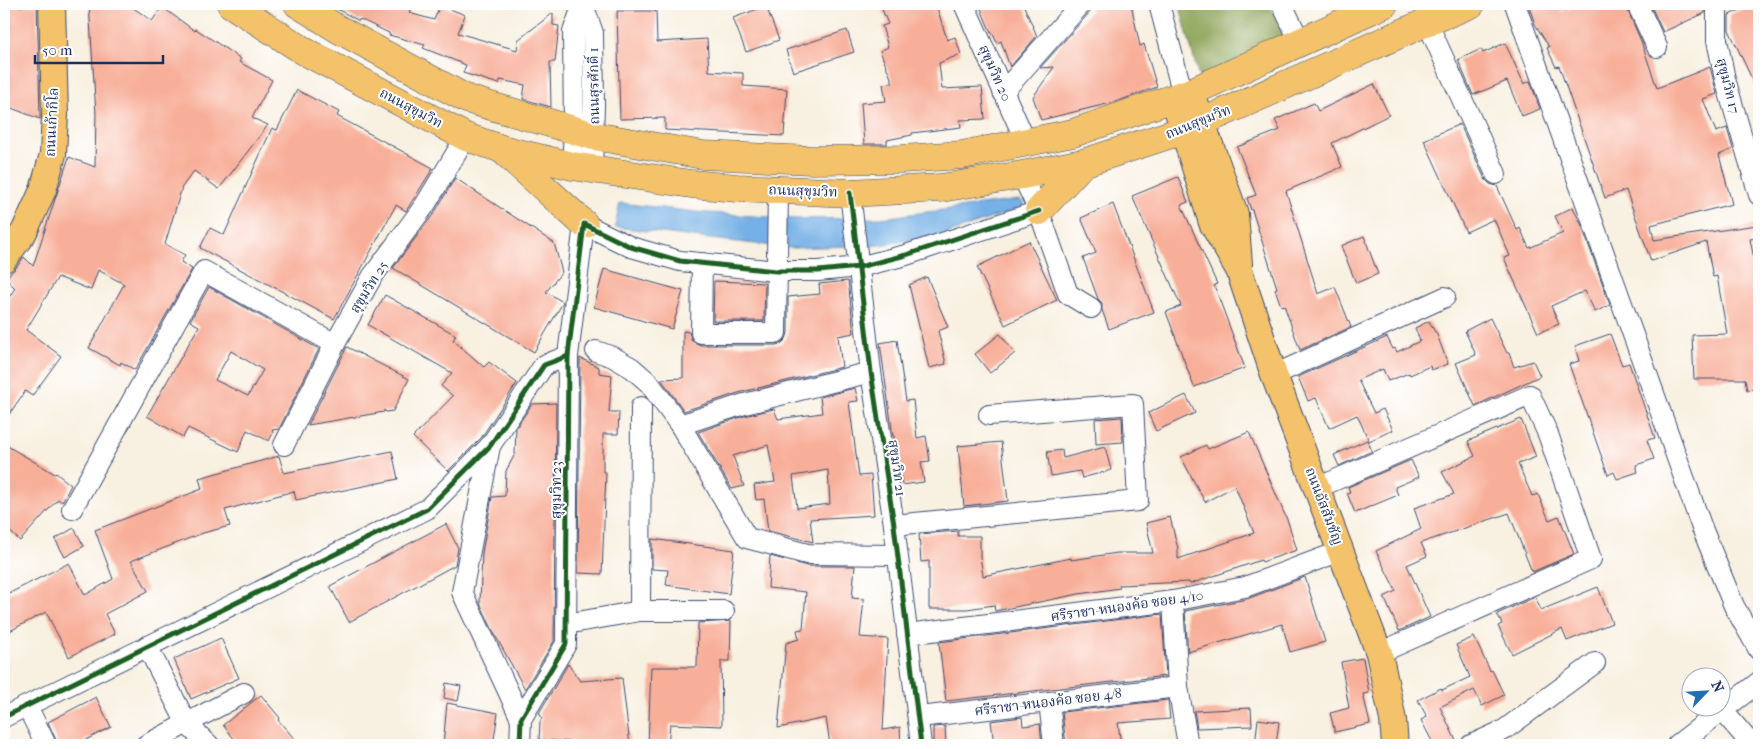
<svg xmlns="http://www.w3.org/2000/svg" width="1763" height="749" viewBox="0 0 1763 749" font-family="'IM FELL French Canon','Noto Serif Thai',serif">
  <rect width="100%" height="100%" fill="#fff"/>
  <filter id="ink" filterUnits="userSpaceOnUse"><feTurbulence type="fractalNoise" baseFrequency=".02" numOctaves="2"/><feDisplacementMap in="SourceGraphic" scale="10" xChannelSelector="R" yChannelSelector="G"/><feConvolveMatrix kernelMatrix="1 2 1 2 8 2 1 2 1" color-interpolation-filters="sRGB"/></filter>
  <filter id="wash" filterUnits="userSpaceOnUse"><feTurbulence type="fractalNoise" baseFrequency=".0096" numOctaves="4" result="noise"/><feDisplacementMap in="SourceGraphic" scale="20" xChannelSelector="R" yChannelSelector="G"/><feGaussianBlur stdDeviation="1.12" result="paint"/><feColorMatrix in="noise" values="0 0 0 0 0 0 0 0 0 0 0 0 0 0 0 0 0 1.4 0 .05"/><feComposite in="paint" operator="in"/></filter>
  <g filter="url(#wash)">
    <rect width="100%" height="100%" fill="#f8f0e0"/>
    <polygon fill="#8ba354" stroke="#536959" points="1179,4 1269,4 1285,36 1199,78"/>
    <polygon fill="#74b0e6" stroke="#4870a2" points="1019,200 1023,202 1023,207 943,235 879,245 793,248 701,238 615,227 620,203 696,212 796,219 881,218"/>
    <g id="blocks">
      <g fill="#f8af99" fill-rule="evenodd">
        <polygon points="89,4 128,4 152,21 162,7 195,31 196,29 241,59 239,62 272,80 252,118 268,125 219,189 194,171 182,187 165,244 185,255 181,262 192,269 135,370 121,362 120,365 89,348 124,284 98,270 91,290 58,277 26,330 61,356 32,396 25,391 4,422 4,305 15,288 5,278 16,268 24,257 33,266 69,157 95,167 96,114"/>
        <polygon points="328,4 411,4 409,13 434,20 440,5 465,15 458,33 517,50 518,40 553,13 553,25 559,26 555,62 550,62 551,107 523,99 525,85 500,80 499,84 463,73 466,65 423,48 425,45 389,35 389,33 360,19 359,21"/>
        <polygon points="880,4 936,4 947,40 955,37 961,54 939,63 942,89 982,87 985,119 960,120 961,127 912,133 912,135 887,140 887,144 864,144 861,103 886,101 883,84 893,83 880,51 888,47 882,26 888,24"/>
        <polygon points="979,4 1023,4 1037,36 1010,67 1001,41 997,43 992,32 991,33"/>
        <polygon points="1093,4 1131,4 1140,46 1144,44 1157,87 1115,102 1041,120 1033,97 1054,67 1040,68 1090,12"/>
        <polygon points="1528,4 1558,4 1562,12 1579,4 1625,4 1641,41 1657,88 1710,67 1717,94 1703,99 1716,132 1727,128 1733,149 1719,155 1732,204 1651,225 1654,240 1757,225 1759,238 1750,239 1757,274 1759,274 1759,388 1747,390 1745,379 1694,379 1692,335 1727,334 1717,276 1713,277 1706,242 1651,261 1626,190 1605,198 1559,66 1556,67 1547,48 1549,47 1535,24"/>
        <polygon points="1650,4 1705,4 1705,13 1663,32"/>
        <polygon points="1753,4 1759,4 1759,94 1729,30 1729,15"/>
        <polygon points="37,5 40,115 40,119 6,106 5,29 9,29 8,7"/>
        <polygon points="766,6 779,40 746,52 733,18"/>
        <polygon points="617,11 656,11 657,42 707,39 709,71 743,73 743,86 787,89 784,136 665,130 665,118 620,119"/>
        <polygon points="847,30 854,52 793,72 786,50"/>
        <polygon points="1505,43 1524,84 1530,81 1540,109 1522,116 1507,81 1473,95 1458,60 1481,49 1483,53"/>
        <polygon points="1374,84 1389,115 1332,143 1342,167 1286,191 1318,294 1335,287 1351,327 1300,350 1284,305 1281,306 1275,289 1277,288 1252,210 1251,210 1247,198 1256,195 1237,147 1280,130 1275,120 1314,103 1318,111"/>
        <polygon points="297,90 339,112 337,116 433,168 406,211 396,205 334,319 200,248 210,228 224,235 272,128 277,130"/>
        <polygon points="1460,124 1485,179 1490,184 1497,186 1517,230 1520,228 1529,248 1563,233 1555,216 1573,207 1582,226 1610,305 1595,312 1585,291 1551,306 1559,324 1538,333 1504,258 1510,256 1494,219 1466,232 1424,140"/>
        <polygon points="1178,177 1188,202 1181,205 1217,284 1214,285 1245,368 1194,387 1166,312 1181,306 1132,196"/>
        <polygon points="455,178 554,243 562,272 546,292 563,302 562,304 534,352 393,268 435,212"/>
        <polygon points="1113,204 1154,312 1109,329 1102,310 1102,303 1098,299 1083,258 1096,253 1081,218"/>
        <polygon points="1364,236 1378,274 1356,283 1341,246"/>
        <polygon points="1029,241 1057,300 1005,325 977,267"/>
        <polygon points="604,269 683,291 672,329 594,307"/>
        <polygon points="927,277 948,327 938,331 946,364 929,368 909,285"/>
        <polygon points="714,281 765,283 764,321 713,321"/>
        <polygon points="848,281 854,333 838,336 842,367 738,393 684,411 661,379 683,378 683,331 689,332 691,339 695,343 701,345 776,345 781,344 786,339 788,333 788,297 820,294 819,284"/>
        <path d="M209 287 319 349 279 429 272 430 273 433 269 441 247 430 238 452 188 428 183 437 147 416 199 326 190 321ZM231 351 263 370 248 396 215 380Z"/>
        <polygon points="385,295 456,335 453,340 484,367 489,362 517,383 481,438 448,471 413,437 453,396 441,386 452,373 368,325"/>
        <polygon points="1490,318 1507,353 1509,353 1514,367 1533,361 1540,376 1475,406 1456,363 1476,355 1465,331"/>
        <polygon points="1429,321 1435,332 1436,332 1448,364 1431,370 1430,366 1410,375 1409,373 1388,381 1383,369 1358,380 1374,413 1383,409 1393,430 1369,441 1357,415 1329,428 1316,398 1308,401 1298,377 1387,337 1393,349 1395,348 1397,352 1420,341 1415,328"/>
        <polygon points="1000,334 1015,353 990,373 975,354"/>
        <polygon points="1610,334 1622,365 1629,363 1655,438 1647,440 1654,459 1636,465 1638,472 1617,479 1614,472 1608,475 1569,364 1579,361 1575,346"/>
        <polygon points="897,340 906,401 913,400 917,438 926,436 930,461 921,462 924,482 902,485 894,436 893,436 880,343"/>
        <polygon points="347,347 409,379 393,411 386,412 384,410 384,412 308,425"/>
        <polygon points="580,358 599,367 599,373 612,375 609,412 619,412 618,434 603,434 603,472 606,472 602,574 578,573"/>
        <path d="M855 388 858 401 849 402 859 476 871 475 874 515 810 519 813 542 768 531 764 499 756 500 754 485 775 482 768 445 733 456 744 486 732 489 698 432 744 416 774 409 778 419 822 413 820 397ZM828 470 830 504 797 508 793 476Z"/>
        <polygon points="1186,395 1195,413 1156,431 1148,413"/>
        <polygon points="556,403 554,641 525,689 495,635 480,603 482,553 492,497 505,496 506,471 515,454 516,428 532,404"/>
        <polygon points="1122,417 1123,442 1096,444 1095,419"/>
        <polygon points="1521,419 1536,457 1518,464 1532,496 1538,494 1549,520 1559,516 1574,554 1532,572 1509,513 1421,543 1427,556 1407,565 1430,617 1399,631 1384,597 1396,591 1376,551 1421,529 1414,508 1454,494 1442,472 1475,456 1468,441"/>
        <polygon points="1249,432 1288,522 1297,550 1262,562 1261,560 1190,584 1189,582 1119,585 1120,588 1079,594 995,611 994,605 967,609 929,609 929,561 921,562 919,534 958,531 958,536 980,536 980,556 983,576 1071,558 1071,560 1117,553 1153,553 1146,523 1170,517 1178,549 1178,559 1254,533 1235,486 1205,502 1181,457 1206,445 1208,449"/>
        <polygon points="1367,440 1372,451 1339,466 1334,455"/>
        <polygon points="1001,442 1008,501 964,506 958,446"/>
        <polygon points="4,444 55,474 56,473 71,485 62,502 58,499 20,541 4,526"/>
        <polygon points="1105,447 1111,470 1082,478 1080,471 1051,476 1047,452 1062,450 1063,458"/>
        <polygon points="392,451 398,479 296,500 294,491 225,510 230,526 203,533 131,561 148,591 105,614 115,634 69,657 46,612 4,634 4,596 69,563 85,595 113,579 95,530 202,489 199,478 279,456 284,473"/>
        <polygon points="1411,460 1419,477 1395,487 1398,495 1355,513 1347,493 1350,492 1348,487"/>
        <polygon points="446,524 458,548 455,565 349,622 330,586"/>
        <polygon points="74,528 84,546 65,557 55,539"/>
        <polygon points="652,539 734,550 729,594 666,585 668,570 652,569"/>
        <polygon points="770,556 807,566 855,566 852,598 864,599 860,637 888,639 883,730 900,727 901,745 830,745 826,718 778,728 786,643 799,639 797,630 803,629 806,592 768,588"/>
        <polygon points="1305,577 1325,642 1290,652 1282,624 1188,652 1185,611 1247,599"/>
        <polygon points="1598,587 1612,623 1567,641 1562,629 1512,654 1498,626 1502,624 1497,614 1535,597 1541,610"/>
        <polygon points="1162,614 1166,676 946,701 939,642"/>
        <polygon points="731,621 730,661 721,661 722,726 670,724 668,745 648,745 651,667 697,667 698,623"/>
        <polygon points="1474,637 1490,671 1492,670 1504,695 1482,706 1474,690 1440,707 1458,745 1434,745 1421,720 1427,717 1418,700 1441,688 1442,690 1470,677 1456,645"/>
        <polygon points="221,638 239,678 191,699 174,659"/>
        <polygon points="1363,658 1369,693 1363,694 1370,724 1335,732 1330,713 1349,708 1341,662"/>
        <polygon points="568,664 580,681 622,678 630,745 574,745 574,742 539,740 540,722 542,718 539,713"/>
        <polygon points="446,683 461,686 458,701 444,698"/>
        <polygon points="261,695 280,718 278,720 300,745 239,745 223,725"/>
        <polygon points="96,697 111,727 84,741 86,745 58,745 48,722"/>
        <polygon points="1168,700 1170,719 1118,723 1121,744 1107,745 1066,745 1062,712"/>
        <polygon points="447,703 498,713 493,745 443,745"/>
        <polygon points="1251,708 1252,726 1197,728 1194,711"/>
        <polygon points="1022,717 1023,726 1040,724 1042,745 994,745 991,721"/>
        <polygon points="1258,719 1279,722 1276,745 1255,745"/>
        <polygon points="945,726 946,743 933,743 933,727"/>
      </g>
    </g>
  </g>
  <g filter="url(#ink)">
    <use href="#blocks" fill-opacity="0" stroke="#3c4c72" stroke-width="1"/>
    <g fill="none" stroke-linecap="round" stroke-linejoin="round">
      <g stroke="#3c4c72" stroke-width="22">
        <g id="minor">
          <polyline points="583,4 593,33 594,106 592,169"/>
          <polyline points="964,4 1026,142"/>
          <polyline points="1159,4 1183,95"/>
          <polyline points="1282,4 1300,42"/>
          <polyline points="1515,4 1702,528 1734,606 1759,650"/>
          <polyline points="1637,4 1657,47"/>
          <polyline points="1717,4 1717,40 1725,79 1759,195"/>
          <polyline points="1427,22 1496,174"/>
          <polyline points="1003,92 1081,4"/>
          <polyline points="572,166 574,131 573,32 583,4"/>
          <polyline points="1022,175 1039,211 1068,294 1091,308"/>
          <polyline points="850,193 871,372 894,525 921,745"/>
          <polyline points="702,263 701,333 776,333 778,190"/>
          <polyline points="596,351 613,357 632,368 649,383 680,425 747,538 807,554 897,555"/>
          <polyline points="1274,375 1445,297"/>
          <polyline points="680,425 741,405 871,372"/>
          <polyline points="284,445 335,344 372,277 425,205 466,137"/>
          <polyline points="490,446 462,592 521,719"/>
          <polyline points="1317,488 1530,395 1548,434 1591,559 1379,653"/>
          <polyline points="72,509 204,271 335,344"/>
          <polyline points="894,525 1138,501 1133,404 989,415"/>
          <polyline points="1173,601 1178,687 1188,745"/>
          <polyline points="640,611 641,407"/>
          <polyline points="566,624 640,611 724,611"/>
          <polyline points="907,634 1173,601 1245,587 1341,551"/>
          <polyline points="147,646 187,724 209,745"/>
          <polyline points="1049,702 1054,745"/>
          <polyline points="27,706 46,745"/>
          <polyline points="1722,710 1752,745"/>
          <polyline points="4,717 427,509 490,446 544,365 568,356"/>
          <polyline points="919,717 1178,687"/>
          <polyline points="146,745 244,693"/>
          <polyline points="520,745 521,719 566,644 568,356 584,224 631,247 680,261 776,271 818,271 859,267 906,255 1039,211"/>
          <polyline points="1471,745 1504,730 1595,663"/>
          <polyline points="1677,745 1759,682"/>
        </g>
      </g>
      <g stroke="#3c4c72" stroke-width="28">
        <g id="major">
          <polyline points="1191,92 1235,214 1239,264"/>
          <polyline points="1174,99 1212,223 1239,270 1274,375 1379,653 1393,720 1395,745"/>
          <polyline points="4,259 24,232 43,190 53,154 55,115 52,4"/>
        </g>
      </g>
      <g stroke="#3c4c72" stroke-width="29">
        <g id="highway">
          <polyline points="231,4 304,51 466,137 502,149 572,166 691,184 737,188 850,193 941,188 1022,175 1083,163 1184,130 1427,22 1471,4"/>
          <polyline points="298,4 338,29 467,99 594,136 703,155 812,160 902,159 962,155 1073,133 1191,92 1384,4"/>
          <polyline points="504,151 584,224"/>
          <polyline points="1039,211 1083,163"/>
        </g>
      </g>
      <use href="#minor" stroke="#fff" stroke-width="20"/>
      <use href="#major" stroke="#f3c26a" stroke-width="26"/>
      <use href="#highway" stroke="#f3c26a" stroke-width="28"/>
      <g stroke="#fff" stroke-width="8">
        <g id="cycleway">
          <polyline points="850,193 871,372 894,525 921,745"/>
          <polyline points="4,717 427,509 490,446 544,365 568,356"/>
          <polyline points="520,745 521,719 566,644 568,356 584,224 631,247 680,261 776,271 818,271 859,267 906,255 1039,211"/>
        </g>
      </g>
      <use href="#cycleway" stroke="#1b5e20" stroke-width="5"/>
    </g>
  </g>
  <g text-anchor="middle" dominant-baseline="central" stroke-width="4" stroke-linejoin="round" paint-order="stroke">
    <g font-size="14" fill="#1b2f5e" stroke="#fff">
      <text transform="translate(995 73) rotate(66)">สุขุมวิท 20</text>
      <text transform="translate(594 86) rotate(-91)">ถนนสุรศักดิ์ 1</text>
      <text transform="translate(1728 86) rotate(76)">สุขุมวิท 17</text>
      <text transform="translate(411 108) rotate(28)">ถนนสุขุมวิท</text>
      <text transform="translate(52 122) rotate(-87)">ถนนเก้ากิโล</text>
      <text transform="translate(1198 122) rotate(-22)">ถนนสุขุมวิท</text>
      <text transform="translate(803 191) rotate(2)">ถนนสุขุมวิท</text>
      <text transform="translate(369 287) rotate(-58)">สุขุมวิท 25</text>
      <text transform="translate(897 468) rotate(82)">สุขุมวิท 21</text>
      <text transform="translate(556 490) rotate(-90)">สุขุมวิท 23</text>
      <text transform="translate(1324 506) rotate(69)">ถนนอัสสัมชัญ</text>
      <text transform="translate(1127 606) rotate(-8)">ศรีราชา-หนองค้อ ซอย 4/10</text>
      <text transform="translate(1048 702) rotate(-7)">ศรีราชา-หนองค้อ ซอย 4/8</text>
    </g>
  </g>
  <rect width="1763" height="749" fill="none" stroke="#fff" stroke-width="20"/>
  <g transform="translate(1706 692) rotate(65)"><circle r="24" fill="#ffffff" stroke="#a4acbf"/>
  <path d="M0-4L9 19L0 12L-9 19Z" fill="#1f6fb2"/>
  <text y="-8" font-size="14" font-weight="bold" text-anchor="middle" fill="#1b2f5e">N</text>
  </g>
  <path d="M35 55v8h128v-8" fill="none" stroke="#1b2f5e" stroke-width="2.5"/>
  <text x="42" y="55" font-size="15" fill="#1b2f5e" stroke="#ffffff" stroke-width="4" paint-order="stroke">50 m</text>
</svg>
